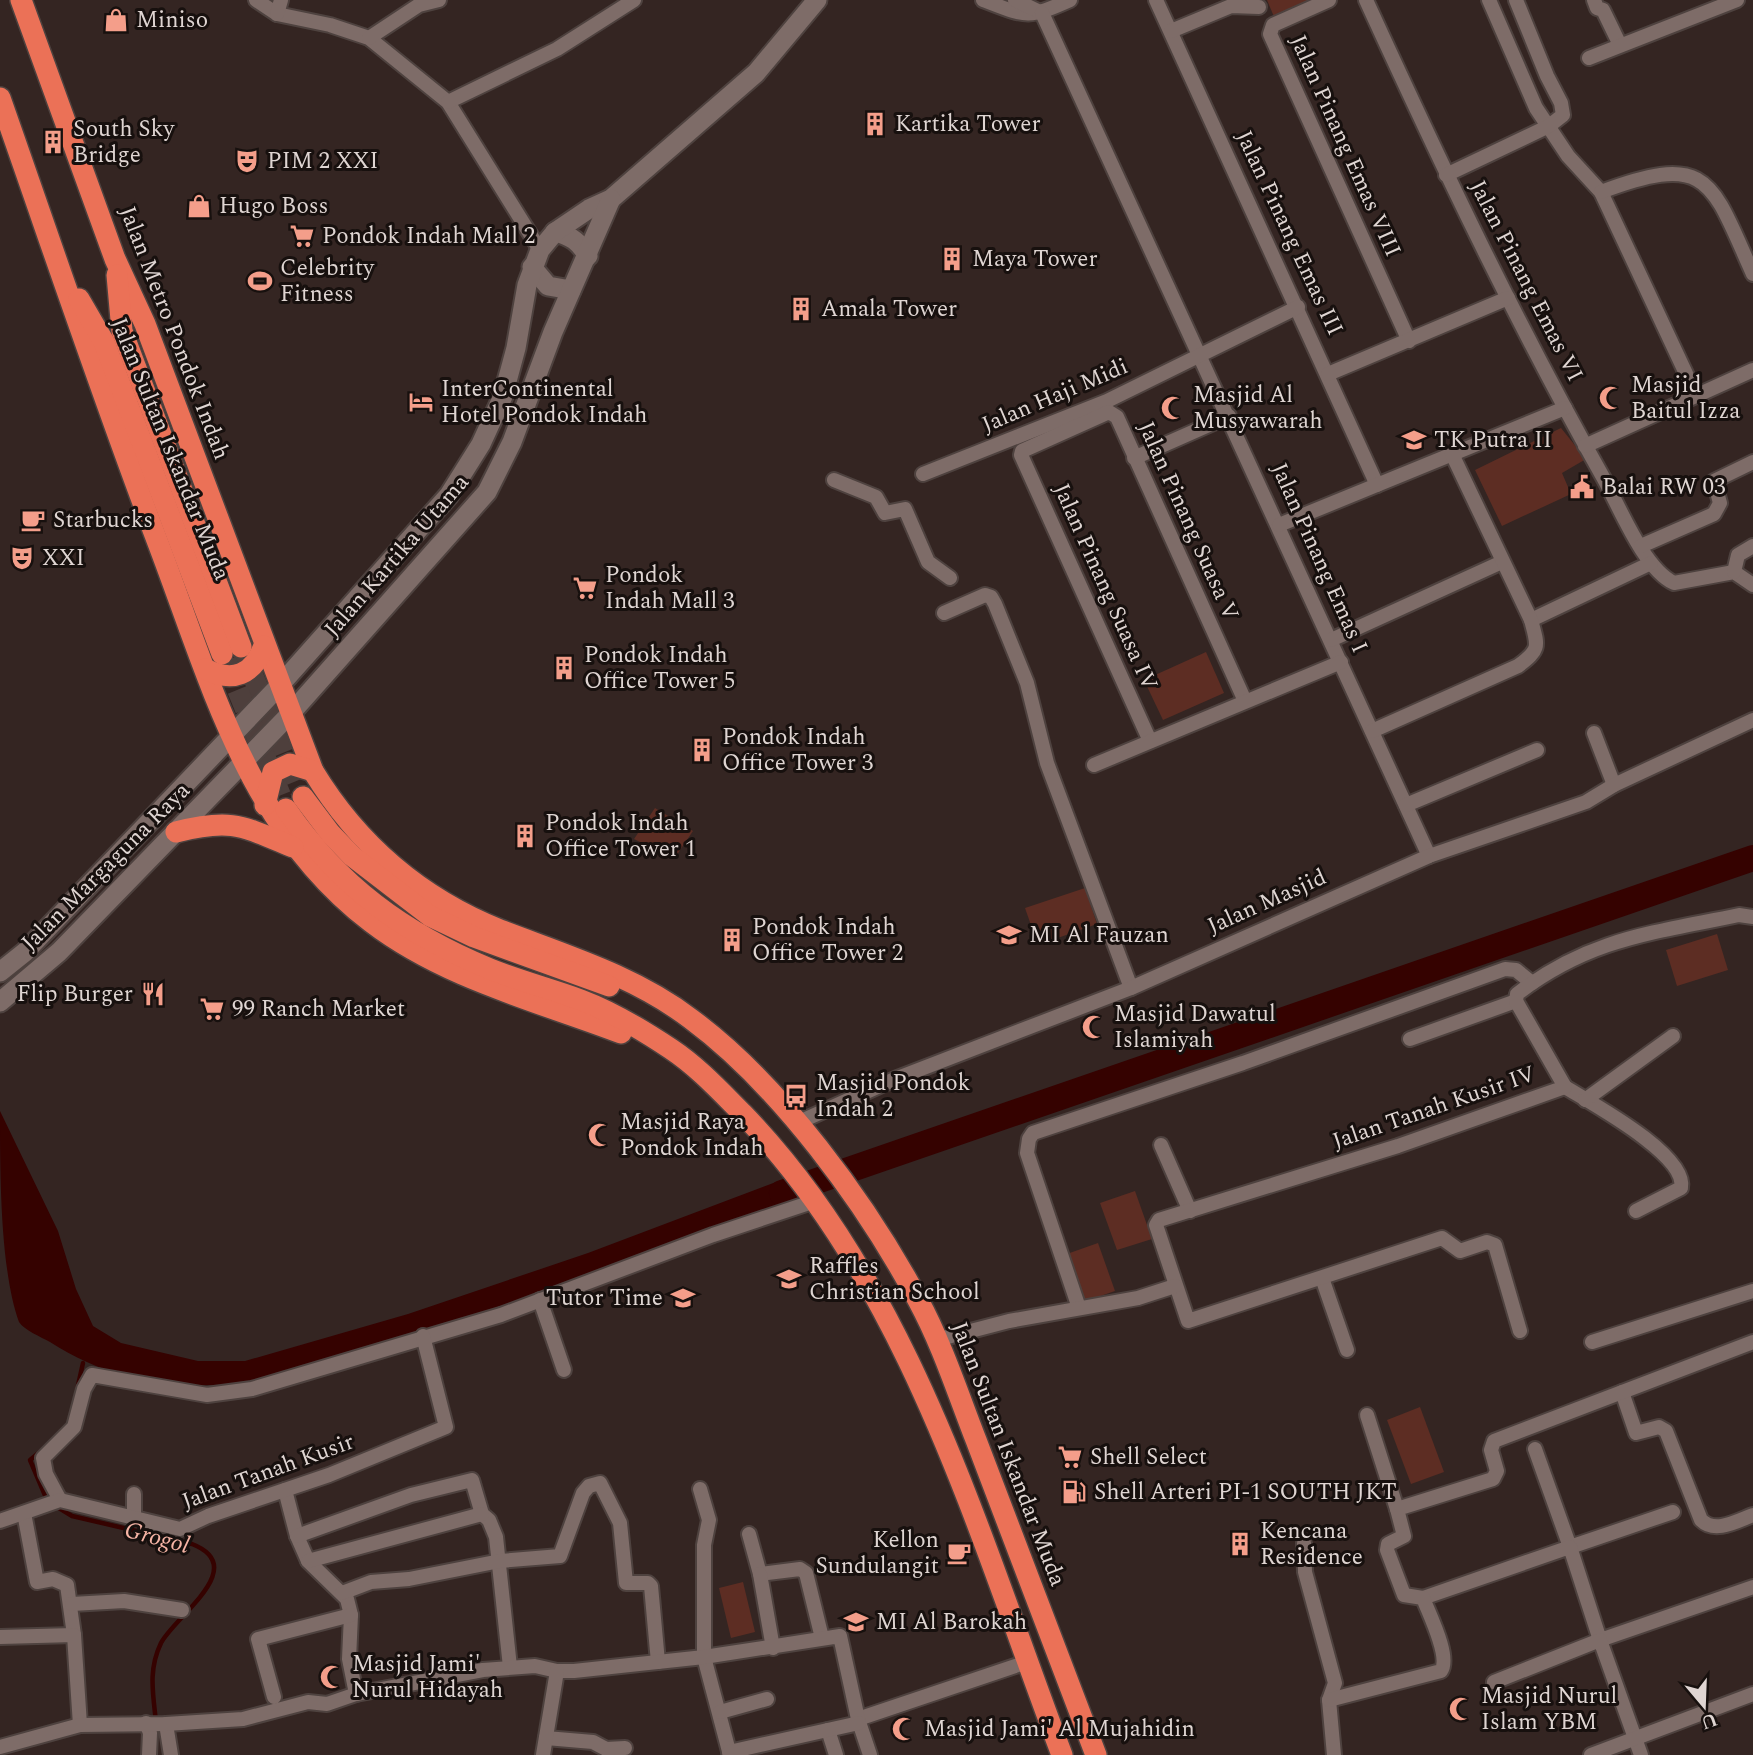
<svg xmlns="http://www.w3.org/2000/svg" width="1753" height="1755" viewBox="0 0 1753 1755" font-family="Spectral,serif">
  <rect width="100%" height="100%" fill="#342522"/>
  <g fill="#5d2d23">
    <polygon points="1267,0 1317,0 1275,19"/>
    <polygon points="1561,428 1586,459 1562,473 1571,494 1502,526 1475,470"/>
    <polygon points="1206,652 1224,693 1163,720 1144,680"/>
    <polygon points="655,808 693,831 674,859 634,839"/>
    <polygon points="1085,888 1097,924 1038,945 1025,908"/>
    <polygon points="1717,934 1728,970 1677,986 1666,950"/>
    <polygon points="1135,1191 1152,1239 1117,1250 1100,1203"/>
    <polygon points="1098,1243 1115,1291 1080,1303 1064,1255"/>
    <polygon points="1420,1407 1444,1472 1411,1484 1387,1420"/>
    <polygon points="743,1582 755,1632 731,1638 719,1588"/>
  </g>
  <path fill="#350200" d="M0 1111 58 1231 76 1289 93 1326 121 1343 198 1361H245L408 1314 588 1253 784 1179 801 1199 708 1229 538 1297 244 1383C170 1390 113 1382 50 1342 41 1337 24 1330 19 1322 0 1270 0 1171 0 1111Z"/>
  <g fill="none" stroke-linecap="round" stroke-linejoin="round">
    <g stroke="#350200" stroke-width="4.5">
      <polyline points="77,1390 83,1363"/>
      <polyline points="41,1451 30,1460 47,1500"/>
      <path d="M54 1505 72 1516 192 1544C251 1567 175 1616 161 1643 148 1670 153 1693 156 1722"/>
    </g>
    <polyline stroke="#350200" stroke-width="26" points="782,1193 1753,858"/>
    <g stroke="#4e3f3c" stroke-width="21" stroke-dasharray="21 10" stroke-linecap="butt">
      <polyline points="241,647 303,797"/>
      <polyline points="226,661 286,809"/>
    </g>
    <g stroke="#4e423f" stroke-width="18">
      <g id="street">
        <polyline points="256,0 277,14 330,25 369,38 448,102 540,250"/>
        <path d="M983 0C1027 17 1027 19 1070 0"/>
        <polyline points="1015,0 1042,13"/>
        <polyline points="1156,0 1377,485"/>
        <polyline points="1329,0 1273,25 1270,34 1409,341"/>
        <path d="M1366 0C1440 162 1516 323 1604 479 1620 508 1644 569 1674 583L1734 572 1753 585"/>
        <polyline points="1489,0 1536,108 1568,156 1601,192 1696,395"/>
        <polyline points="1594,0 1597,8 1603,10 1620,45"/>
        <polyline points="1042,13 1429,856"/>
        <polyline points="277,14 281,0"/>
        <polyline points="1171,31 1231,6 1259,7"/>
        <polyline points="369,38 419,5 439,0"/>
        <polyline points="1589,58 1737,0"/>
        <polyline points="448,102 557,49 634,0"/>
        <polyline points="1446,175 1549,126 1563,115 1561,103 1547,76 1516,0"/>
        <path d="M1601 192C1710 151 1711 181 1753 274"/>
        <polyline points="1328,374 1508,298"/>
        <polyline points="1585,446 1753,370"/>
        <polyline points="1134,458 1229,416"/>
        <polyline points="923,474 1107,401 1298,307"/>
        <polyline points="834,480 876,497 885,513 905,509 928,562 950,578"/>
        <polyline points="1279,525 1565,408"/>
        <polyline points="1641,546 1714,514 1720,503 1714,481 1753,462"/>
        <polyline points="1734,572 1738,555 1753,546"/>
        <polyline points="944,613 985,595 991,597 995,604 1027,683 1047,763 1131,988"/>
        <polyline points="1531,620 1651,563"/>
        <polyline points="1331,640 1502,562"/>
        <path d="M1372 731 1518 666C1541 649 1538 646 1531 620L1452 454"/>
        <polyline points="1594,733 1614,785"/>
        <polyline points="1150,741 1021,455 1022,451 1109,412 1117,417 1245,701"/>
        <polyline points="1094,765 1341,662"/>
        <polyline points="1406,805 1537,750"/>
        <polyline points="1410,1039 1516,1001"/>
        <path d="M1565 1087C1591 1103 1688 1155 1681 1188L1636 1211"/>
        <polyline points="1585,1100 1673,1036"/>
        <polyline points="797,1123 895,1079 1131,988 1429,856 1586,802 1614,785 1753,720"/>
        <polyline points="1161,1145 1190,1211"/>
        <polyline points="1322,1278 1347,1350"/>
        <polyline points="540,1300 564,1370"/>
        <polyline points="1079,1308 1027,1153 1029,1139 1033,1133 1243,1063 1505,969 1516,970 1532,983"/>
        <path d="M1520 1331 1495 1245 1487 1242 1460 1251 1442 1238 1188 1321 1156 1225 1159 1220 1398 1146 1565 1087 1516 1001 1517 994C1590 938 1653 933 1739 915L1753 917"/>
        <polyline points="936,1340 1009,1321 1138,1298 1175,1286"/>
        <polyline points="1592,1342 1753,1291"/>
        <path d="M1622 1392 1636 1433 1659 1427 1666 1431 1701 1520C1715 1534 1737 1521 1753 1515"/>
        <polyline points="1367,1415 1397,1509"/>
        <polyline points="1535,1449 1570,1547 1673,1512"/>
        <polyline points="700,1489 709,1520 704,1545 704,1657 730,1755"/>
        <polyline points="285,1490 297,1536 308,1561 347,1599 351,1615 349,1659 356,1694"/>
        <polyline points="60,1500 46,1474 43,1458 74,1427 84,1389 92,1375 207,1395 252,1389 501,1315 713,1235 815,1201"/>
        <polyline points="24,1513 37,1582 53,1579 67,1585 74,1635"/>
        <polyline points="134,1518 134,1494"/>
        <polyline points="0,1521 60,1500 180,1529 208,1516 329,1475 446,1427 423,1336"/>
        <polyline points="749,1534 760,1574 800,1569 806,1573 822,1638"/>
        <polyline points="297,1536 411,1495 472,1480 482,1514 489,1520 496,1537 510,1667"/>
        <polyline points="1304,1543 1305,1572 1335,1683 1329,1700 1334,1755"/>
        <polyline points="308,1561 482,1514"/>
        <polyline points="760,1574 773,1648"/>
        <polyline points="342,1593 371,1582 409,1579 500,1561 560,1556 583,1493 589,1486 600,1483 620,1523 626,1583 648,1583 651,1586 658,1662"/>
        <polyline points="1423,1598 1570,1547 1600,1640 1753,1587"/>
        <polyline points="72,1604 124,1601 182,1610"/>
        <polyline points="0,1637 74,1635 80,1725"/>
        <polyline points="1494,1682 1600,1640 1641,1755"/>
        <polyline points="274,1697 258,1639 351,1615"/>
        <path d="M1329 1700 1441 1671C1451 1657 1429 1614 1423 1598L1404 1595 1387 1550 1388 1544 1404 1536 1397 1509 1493 1479 1497 1471 1491 1450 1494 1441 1753 1342"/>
        <polyline points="720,1712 767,1699"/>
        <polyline points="858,1719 1027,1662"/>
        <polyline points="146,1723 150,1733 149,1755"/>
        <polyline points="166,1724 171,1755"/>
        <polyline points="828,1730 836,1755"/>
        <polyline points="546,1738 593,1742 606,1749 625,1748"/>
        <polyline points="0,1747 80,1725 166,1724 243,1719 308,1702 327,1704 356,1694 483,1670 535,1666 557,1671 574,1671 704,1657 840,1636 858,1719 870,1755"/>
        <polyline points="729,1752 859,1723"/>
        <polyline points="543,1755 557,1671"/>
        <polyline points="1591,1755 1753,1694"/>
      </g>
    </g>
    <g stroke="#4e423f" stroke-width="23">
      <g id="secondary">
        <path d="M555 232C572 236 579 242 588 256"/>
        <polyline points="532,267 548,286 571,290"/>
        <polyline points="0,972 25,952 280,685 449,495 481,444 503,396 516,348 527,285 540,250 555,232 589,209 611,199 756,73 817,0"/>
        <polyline points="0,1002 59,952 291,713 487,492 512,442 553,332 611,199"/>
      </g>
    </g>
    <g stroke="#4e423f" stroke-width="24">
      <g id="highway">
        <path d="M21 0 115 259 145 324 313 771C358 845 420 898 500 930 565 955 635 976 691 1019 780 1085 866 1203 918 1300 942 1344 958 1394 976 1440 1017 1545 1055 1650 1096 1755"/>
        <path d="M0 98C52 246 102 396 158 543 211 682 247 827 371 922 444 978 537 1001 621 1033"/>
        <polyline points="117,275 122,331 241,647"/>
        <polyline points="79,299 104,342 222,654"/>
        <path d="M205 669C233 683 253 675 264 646"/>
        <polyline points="303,797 330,833 352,856 430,916 474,937 609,986"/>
        <polyline points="265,805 273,772 290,764 313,771"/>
        <path d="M286 809C339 886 403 933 490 969 520 981 551 989 581 1000 613 1012 644 1031 671 1049 698 1067 720 1091 743 1114 911 1288 978 1534 1062 1755"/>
        <path d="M176 832C232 818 242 826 293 847"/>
      </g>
    </g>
    <use href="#street" stroke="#7e6c68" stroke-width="14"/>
    <use href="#secondary" stroke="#7e6c68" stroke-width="19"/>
    <use href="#highway" stroke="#eb7157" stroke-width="21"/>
  </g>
  <defs>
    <g id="shop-bare" transform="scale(1.89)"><path d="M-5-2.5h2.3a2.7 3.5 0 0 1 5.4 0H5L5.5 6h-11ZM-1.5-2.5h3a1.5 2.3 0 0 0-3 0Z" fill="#f49e8a" stroke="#17100e" stroke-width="2.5" paint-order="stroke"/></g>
    <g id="building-bare" transform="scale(1.89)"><path d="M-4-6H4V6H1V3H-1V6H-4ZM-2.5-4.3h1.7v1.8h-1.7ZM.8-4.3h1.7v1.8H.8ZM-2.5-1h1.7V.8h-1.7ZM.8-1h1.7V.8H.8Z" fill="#f49e8a" stroke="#17100e" stroke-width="2.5" paint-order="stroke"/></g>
    <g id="theatre-bare" transform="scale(1.89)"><path d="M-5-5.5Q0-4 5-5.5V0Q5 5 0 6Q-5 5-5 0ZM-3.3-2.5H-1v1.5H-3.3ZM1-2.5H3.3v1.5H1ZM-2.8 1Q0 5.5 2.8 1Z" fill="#f49e8a" stroke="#17100e" stroke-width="2.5" paint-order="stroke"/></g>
    <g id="supermarket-bare" transform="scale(1.89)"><path d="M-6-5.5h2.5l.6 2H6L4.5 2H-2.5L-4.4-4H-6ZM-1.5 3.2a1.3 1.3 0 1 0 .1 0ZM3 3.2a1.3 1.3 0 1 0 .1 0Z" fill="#f49e8a" stroke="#17100e" stroke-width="2.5" paint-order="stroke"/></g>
    <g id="stadium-bare" transform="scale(1.89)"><path d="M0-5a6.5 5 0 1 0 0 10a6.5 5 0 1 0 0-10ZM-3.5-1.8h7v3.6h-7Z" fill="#f49e8a" stroke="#17100e" stroke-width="2.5" paint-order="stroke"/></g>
    <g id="mosque-bare" transform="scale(1.89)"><path d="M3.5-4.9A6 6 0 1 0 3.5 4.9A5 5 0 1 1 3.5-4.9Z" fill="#f49e8a" stroke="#17100e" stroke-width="2.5" paint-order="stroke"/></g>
    <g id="hotel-bare" transform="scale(1.89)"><path d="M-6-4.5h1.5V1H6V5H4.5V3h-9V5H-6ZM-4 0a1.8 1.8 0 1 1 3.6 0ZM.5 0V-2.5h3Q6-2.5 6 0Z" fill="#f49e8a" stroke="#17100e" stroke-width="2.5" paint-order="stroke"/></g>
    <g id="school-bare" transform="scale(1.89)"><path d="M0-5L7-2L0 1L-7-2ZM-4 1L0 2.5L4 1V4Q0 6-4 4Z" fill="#f49e8a" stroke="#17100e" stroke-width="2.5" paint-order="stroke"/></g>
    <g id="civic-bare" transform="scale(1.89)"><path d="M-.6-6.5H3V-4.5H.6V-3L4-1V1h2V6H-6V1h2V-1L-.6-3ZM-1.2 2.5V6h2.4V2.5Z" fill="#f49e8a" stroke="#17100e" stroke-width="2.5" paint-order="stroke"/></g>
    <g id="cafe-bare" transform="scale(1.89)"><path d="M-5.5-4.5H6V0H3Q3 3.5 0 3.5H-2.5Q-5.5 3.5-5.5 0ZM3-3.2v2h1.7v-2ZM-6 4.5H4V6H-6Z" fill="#f49e8a" stroke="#17100e" stroke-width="2.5" paint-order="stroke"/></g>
    <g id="restaurant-bare" transform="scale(1.89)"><path d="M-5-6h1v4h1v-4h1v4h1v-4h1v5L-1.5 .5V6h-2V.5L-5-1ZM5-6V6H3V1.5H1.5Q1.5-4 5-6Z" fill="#f49e8a" stroke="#17100e" stroke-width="2.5" paint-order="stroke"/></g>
    <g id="bus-bare" transform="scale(1.89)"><path d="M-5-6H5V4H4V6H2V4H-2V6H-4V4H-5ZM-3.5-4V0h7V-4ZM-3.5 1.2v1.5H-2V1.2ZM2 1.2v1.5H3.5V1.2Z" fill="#f49e8a" stroke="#17100e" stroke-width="2.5" paint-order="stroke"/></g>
    <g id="fuel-bare" transform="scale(1.89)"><path d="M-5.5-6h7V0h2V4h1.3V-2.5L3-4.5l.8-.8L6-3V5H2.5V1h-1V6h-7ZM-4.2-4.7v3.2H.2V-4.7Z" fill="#f49e8a" stroke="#17100e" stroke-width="2.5" paint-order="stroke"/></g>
  </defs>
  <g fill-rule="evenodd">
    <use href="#shop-bare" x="116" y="20"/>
    <use href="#building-bare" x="875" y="124"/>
    <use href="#building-bare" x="53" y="142"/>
    <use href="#theatre-bare" x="247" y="161"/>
    <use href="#shop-bare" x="199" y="206"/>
    <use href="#supermarket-bare" x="302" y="236"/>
    <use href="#building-bare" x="952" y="259"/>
    <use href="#stadium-bare" x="260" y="281"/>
    <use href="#building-bare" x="801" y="309"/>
    <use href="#mosque-bare" x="1611" y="398"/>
    <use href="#hotel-bare" x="421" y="402"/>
    <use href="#mosque-bare" x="1173" y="408"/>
    <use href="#school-bare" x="1414" y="440"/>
    <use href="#civic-bare" x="1582" y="487"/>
    <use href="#cafe-bare" x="33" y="520"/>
    <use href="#theatre-bare" x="22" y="558"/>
    <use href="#supermarket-bare" x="585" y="588"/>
    <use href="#building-bare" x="564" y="668"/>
    <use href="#building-bare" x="702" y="750"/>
    <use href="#building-bare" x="525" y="836"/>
    <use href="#school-bare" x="1009" y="935"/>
    <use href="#building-bare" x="732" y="940"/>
    <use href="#restaurant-bare" x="153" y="994"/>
    <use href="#supermarket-bare" x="212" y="1009"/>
    <use href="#mosque-bare" x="1094" y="1027"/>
    <use href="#bus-bare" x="796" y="1096"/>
    <use href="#mosque-bare" x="600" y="1135"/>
    <use href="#school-bare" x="789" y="1279"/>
    <use href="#school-bare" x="683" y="1298"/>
    <use href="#supermarket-bare" x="1070" y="1457"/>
    <use href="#fuel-bare" x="1074" y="1492"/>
    <use href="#building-bare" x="1240" y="1544"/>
    <use href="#cafe-bare" x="959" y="1553"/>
    <use href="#school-bare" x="856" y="1622"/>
    <use href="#mosque-bare" x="332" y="1677"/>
    <use href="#mosque-bare" x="1461" y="1709"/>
    <use href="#mosque-bare" x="904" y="1729"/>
  </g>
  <g text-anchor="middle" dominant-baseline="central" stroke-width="6" stroke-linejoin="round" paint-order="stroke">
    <g font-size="23" fill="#dfd5d2" stroke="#17100e" text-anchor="start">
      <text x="136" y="20">Miniso</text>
      <text x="895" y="124">Kartika Tower</text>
      <text x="73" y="129">South Sky<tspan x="73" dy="26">Bridge</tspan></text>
      <text x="267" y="161">PIM 2 XXI</text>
      <text x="219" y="206">Hugo Boss</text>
      <text x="322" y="236">Pondok Indah Mall 2</text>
      <text x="972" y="259">Maya Tower</text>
      <text x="280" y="268">Celebrity<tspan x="280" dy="26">Fitness</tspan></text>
      <text x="821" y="309">Amala Tower</text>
      <text x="1631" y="385">Masjid<tspan x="1631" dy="26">Baitul Izza</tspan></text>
      <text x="441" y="389">InterContinental<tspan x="441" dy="26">Hotel Pondok Indah</tspan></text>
      <text x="1193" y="395">Masjid Al<tspan x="1193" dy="26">Musyawarah</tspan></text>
      <text x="1434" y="440">TK Putra II</text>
      <text x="1602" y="487">Balai RW 03</text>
      <text x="53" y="520">Starbucks</text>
      <text x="42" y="558">XXI</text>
      <text x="605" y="575">Pondok<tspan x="605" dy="26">Indah Mall 3</tspan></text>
      <text x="584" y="655">Pondok Indah<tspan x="584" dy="26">Office Tower 5</tspan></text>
      <text x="722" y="737">Pondok Indah<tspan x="722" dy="26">Office Tower 3</tspan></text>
      <text x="545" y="823">Pondok Indah<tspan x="545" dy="26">Office Tower 1</tspan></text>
      <text x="752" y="927">Pondok Indah<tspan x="752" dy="26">Office Tower 2</tspan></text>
      <text x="1029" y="935">MI Al Fauzan</text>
      <text x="133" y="994" text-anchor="end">Flip Burger</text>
      <text x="232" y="1009">99 Ranch Market</text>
      <text x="1114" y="1014">Masjid Dawatul<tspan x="1114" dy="26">Islamiyah</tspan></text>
      <text x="816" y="1083">Masjid Pondok<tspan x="816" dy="26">Indah 2</tspan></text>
      <text x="620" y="1122">Masjid Raya<tspan x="620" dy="26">Pondok Indah</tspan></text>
      <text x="809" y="1266">Raffles<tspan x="809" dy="26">Christian School</tspan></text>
      <text x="663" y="1298" text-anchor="end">Tutor Time</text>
      <text x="1090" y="1457">Shell Select</text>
      <text x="1094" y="1492">Shell Arteri PI-1 SOUTH JKT</text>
      <text x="1260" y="1531">Kencana<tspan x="1260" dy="26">Residence</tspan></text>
      <text x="939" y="1540" text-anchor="end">Kellon<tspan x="939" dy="26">Sundulangit</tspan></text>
      <text x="876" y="1622">MI Al Barokah</text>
      <text x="352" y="1664">Masjid Jami'<tspan x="352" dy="26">Nurul Hidayah</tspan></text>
      <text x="1481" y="1696">Masjid Nurul<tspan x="1481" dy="26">Islam YBM</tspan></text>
      <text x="924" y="1729">Masjid Jami' Al Mujahidin</text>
    </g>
    <g font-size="23" fill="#dfd5d2" stroke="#17100e">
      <text transform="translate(1345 146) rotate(66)">Jalan Pinang Emas VIII</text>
      <text transform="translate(1289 233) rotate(65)">Jalan Pinang Emas III</text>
      <text transform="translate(1526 281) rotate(63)">Jalan Pinang Emas VI</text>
      <text transform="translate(174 333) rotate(69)">Jalan Metro Pondok Indah</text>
      <text transform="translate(1055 396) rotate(-23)">Jalan Haji Midi</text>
      <text transform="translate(170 449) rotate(68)">Jalan Sultan Iskandar Muda</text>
      <text transform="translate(1188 521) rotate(66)">Jalan Pinang Suasa V</text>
      <text transform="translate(397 556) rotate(-49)">Jalan Kartika Utama</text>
      <text transform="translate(1319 558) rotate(66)">Jalan Pinang Emas I</text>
      <text transform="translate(1105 587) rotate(66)">Jalan Pinang Suasa IV</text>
      <text transform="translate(106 867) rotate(-45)">Jalan Margaguna Raya</text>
      <text transform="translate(1267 902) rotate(-24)">Jalan Masjid</text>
      <text transform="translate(1434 1108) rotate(-19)">Jalan Tanah Kusir IV</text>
      <text transform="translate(1008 1454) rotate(69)">Jalan Sultan Iskandar Muda</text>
      <text transform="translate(268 1472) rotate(-20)">Jalan Tanah Kusir</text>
    </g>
    <g font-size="24" font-style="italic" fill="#f6b4a5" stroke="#17100e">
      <text transform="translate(157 1538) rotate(15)">Grogol</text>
    </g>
  </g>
  <g transform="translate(1704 1706) rotate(161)" stroke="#17100e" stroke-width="5" paint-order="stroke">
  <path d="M0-5L12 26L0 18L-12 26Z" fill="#dfd5d2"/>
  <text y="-10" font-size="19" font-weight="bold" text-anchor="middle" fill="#dfd5d2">U</text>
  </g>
</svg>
